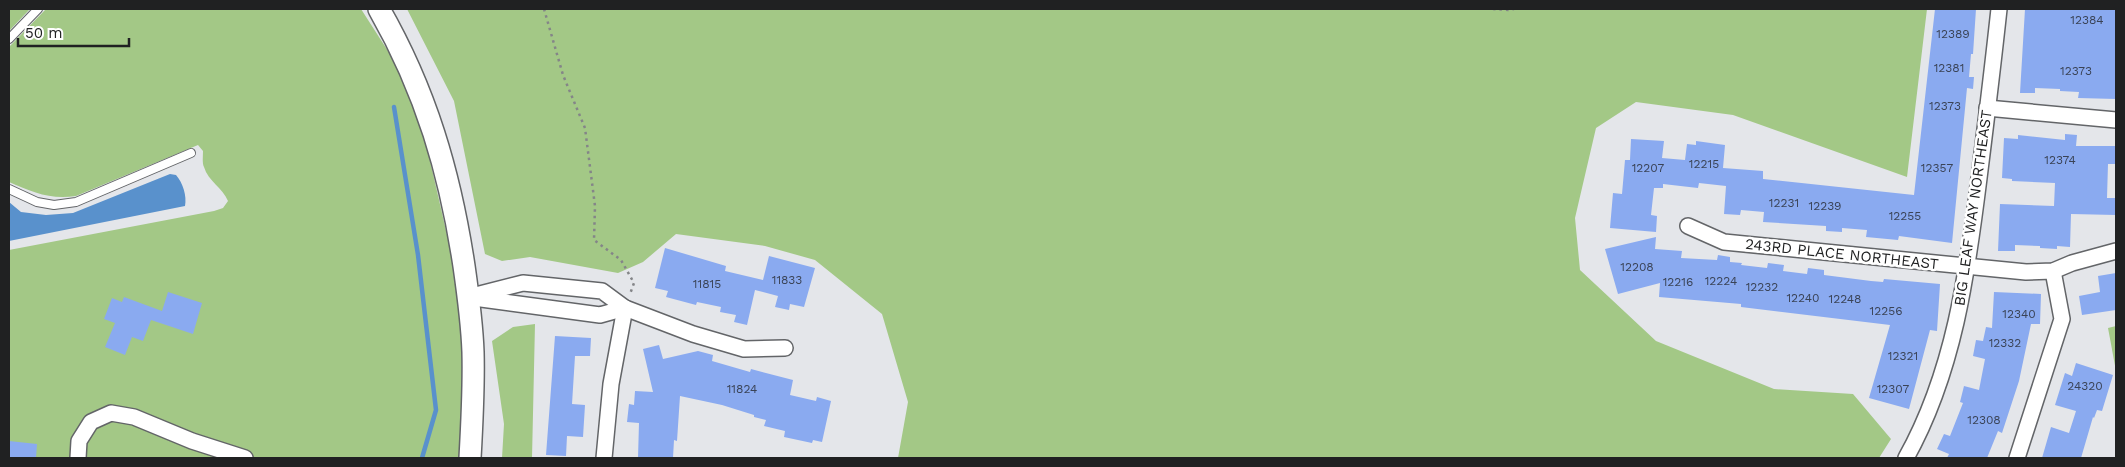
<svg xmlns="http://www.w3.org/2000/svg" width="2125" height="467" viewBox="0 0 2125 467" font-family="'Work Sans',sans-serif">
  <rect width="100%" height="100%" fill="#e4e6ea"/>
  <g fill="#a3c886">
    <polygon points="9,9 30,9 9,31"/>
    <path d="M46 9H361L406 79 418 108 447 235 459 234 470 458H9V250L214 211 223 208 228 201C223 188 208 181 204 167 202 163 203 156 203 151L198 145 76 196C50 200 32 192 9 182V47Z"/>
    <polygon points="407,9 1927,9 1907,177 1733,115 1636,102 1596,128 1575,218 1580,270 1656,341 1774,389 1853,394 1891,439 1879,458 898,458 908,402 882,314 815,260 765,246 676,234 643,262 618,273 530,257 502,261 485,254 454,101"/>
    <polygon points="535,324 532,458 502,458 504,424 492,341 513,327"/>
    <polygon points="2116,326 2116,371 2108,328"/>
  </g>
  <path fill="#5991cc" d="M170 174 176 175C183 183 187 196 185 206L9 241V202L21 212 46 215 73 213Z"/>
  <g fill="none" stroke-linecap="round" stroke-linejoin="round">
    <polyline stroke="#5991cc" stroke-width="4.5" points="394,107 418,255 436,410 422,458"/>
  </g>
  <g fill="#8aaaf0">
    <polygon points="1935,9 1976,9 1973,54 1971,54 1969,77 1974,77 1973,89 1967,88 1952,243 1899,236 1898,240 1866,237 1867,230 1842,228 1842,232 1826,231 1826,226 1763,222 1764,212 1741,210 1740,215 1724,214 1726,186 1699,183 1698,188 1663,184 1663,188 1654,188 1651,215 1657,216 1656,232 1610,228 1613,193 1622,194 1625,160 1630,160 1631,139 1664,141 1662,158 1685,160 1687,144 1696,145 1696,141 1725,145 1723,168 1763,171 1763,179 1914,195"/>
    <polygon points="2025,9 2116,9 2116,99 2078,98 2079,92 2060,91 2060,89 2035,88 2035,93 2020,93"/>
    <polygon points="2065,134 2077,135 2076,146 2115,146 2115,164 2108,164 2107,198 2116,198 2116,215 2071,214 2070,247 2057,246 2057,249 2040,248 2040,246 2015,245 2015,251 1998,251 2000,204 2054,206 2055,183 2012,181 2012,179 2002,178 2004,138 2018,139 2018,135 2065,140"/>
    <polygon points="1656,237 1655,249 1682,251 1681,258 1717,260 1718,255 1730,257 1730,262 1742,263 1741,265 1767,268 1768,263 1784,265 1783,271 1807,274 1808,268 1824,270 1824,275 1871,281 1883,282 1884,279 1940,284 1937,331 1930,330 1909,409 1869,398 1890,325 1741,307 1741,304 1659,297 1660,283 1618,294 1605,249"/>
    <polygon points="665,248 726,266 725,271 763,280 769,256 815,268 804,307 790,304 789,310 775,307 778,296 755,290 747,325 734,322 736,315 720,312 721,307 697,302 696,305 666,297 668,291 655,288"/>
    <polygon points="2116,273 2116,310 2082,315 2079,296 2100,292 2098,276"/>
    <polygon points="168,292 202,303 193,334 151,320 143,341 132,337 125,355 105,347 115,323 104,319 112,298 122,302 124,297 162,311"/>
    <polygon points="1994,292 2041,294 2040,324 2031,324 2019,381 2002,433 1998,431 1987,458 1947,458 1949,454 1937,449 1944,434 1950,436 1963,403 1960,402 1964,386 1979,390 1985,359 1973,356 1976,340 1983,341 1986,327 1992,328"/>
    <polygon points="555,336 591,338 590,356 575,356 572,404 585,405 583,437 567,436 566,456 546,455"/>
    <polygon points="659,345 663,359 698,351 713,355 712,361 750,372 751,369 793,380 790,395 816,401 817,397 831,401 822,442 813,440 812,443 784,437 785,431 764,426 766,420 754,417 754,415 722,405 680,396 677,441 674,440 673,458 638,458 639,423 627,422 629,404 634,405 635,391 653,392 643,349"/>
    <polygon points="2076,363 2113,375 2102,411 2097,410 2094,418 2093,417 2081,458 2042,458 2051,427 2069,433 2076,411 2055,405 2065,373 2072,376"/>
    <polygon points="9,441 37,444 36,458 9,458"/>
  </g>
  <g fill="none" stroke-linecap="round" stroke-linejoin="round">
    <g stroke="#636568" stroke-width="10">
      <g id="lane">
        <polyline points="9,39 38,9"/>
        <polyline points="9,189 37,202 54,205 76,202 191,153"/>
      </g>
    </g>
    <g stroke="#636568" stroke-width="18">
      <g id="street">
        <polyline points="1987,108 2116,120"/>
        <polyline points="1688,226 1724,242 2026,272 2053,271 2072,263 2116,251"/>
        <polyline points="468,297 523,283 602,291 625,308 693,334 744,349 785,348"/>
        <polyline points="474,298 600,315 625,308"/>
        <polyline points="78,458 79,441 91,422 111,413 134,417 192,441 245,458"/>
        <polyline points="604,458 611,384 625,308"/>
        <path d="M1906 458C1954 372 1967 275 1979 178 1986 122 1993 65 1999 9"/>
        <polyline points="2017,458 2062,319 2053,271"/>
      </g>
    </g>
    <g stroke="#636568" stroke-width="24">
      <path id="secondary" d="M379 9C426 91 450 173 464 266 468 294 472 324 473 352 474 388 472 423 470 458"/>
    </g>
    <g stroke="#848588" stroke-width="2.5" stroke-dasharray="2.5 4" stroke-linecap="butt">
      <polyline points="544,9 563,75 585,128 595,206 594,240 621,260 634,283 630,294"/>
      <polyline points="1493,9 1508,10 1514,9"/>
    </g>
    <use href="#lane" stroke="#fff" stroke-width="8"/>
    <use href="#street" stroke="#fff" stroke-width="15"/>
    <use href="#secondary" stroke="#fff" stroke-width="21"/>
  </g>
  <g text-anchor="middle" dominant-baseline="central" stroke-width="5" stroke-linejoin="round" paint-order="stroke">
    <g font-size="12" fill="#3a4356">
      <text x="2087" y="20">12384</text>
      <text x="1953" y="34">12389</text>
      <text x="1949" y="68">12381</text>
      <text x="2076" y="71">12373</text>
      <text x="1945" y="106">12373</text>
      <text x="2060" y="160">12374</text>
      <text x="1704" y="164">12215</text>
      <text x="1648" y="168">12207</text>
      <text x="1937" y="168">12357</text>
      <text x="1784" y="203">12231</text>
      <text x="1825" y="206">12239</text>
      <text x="1905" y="216">12255</text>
      <text x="1637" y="267">12208</text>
      <text x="787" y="280">11833</text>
      <text x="1721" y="281">12224</text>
      <text x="1678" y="282">12216</text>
      <text x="707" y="284">11815</text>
      <text x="1762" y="287">12232</text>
      <text x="1803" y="298">12240</text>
      <text x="1845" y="299">12248</text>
      <text x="1886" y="311">12256</text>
      <text x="2019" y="314">12340</text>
      <text x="2005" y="343">12332</text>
      <text x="1903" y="356">12321</text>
      <text x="2085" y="386">24320</text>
      <text x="742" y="389">11824</text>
      <text x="1893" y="389">12307</text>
      <text x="1984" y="420">12308</text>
    </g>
    <g font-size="15" fill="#202122" stroke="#fff">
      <text transform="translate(1973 208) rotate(-82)">BIG LEAF WAY NORTHEAST</text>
      <text transform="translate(1842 254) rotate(6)">243RD PLACE NORTHEAST</text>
    </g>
  </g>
  <rect width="2125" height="467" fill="none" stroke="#202122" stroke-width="20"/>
  <path d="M18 38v8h111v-8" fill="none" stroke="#202122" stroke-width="2.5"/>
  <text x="25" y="38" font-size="15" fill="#202122" stroke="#ffffff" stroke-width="4" paint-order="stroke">50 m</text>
</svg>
